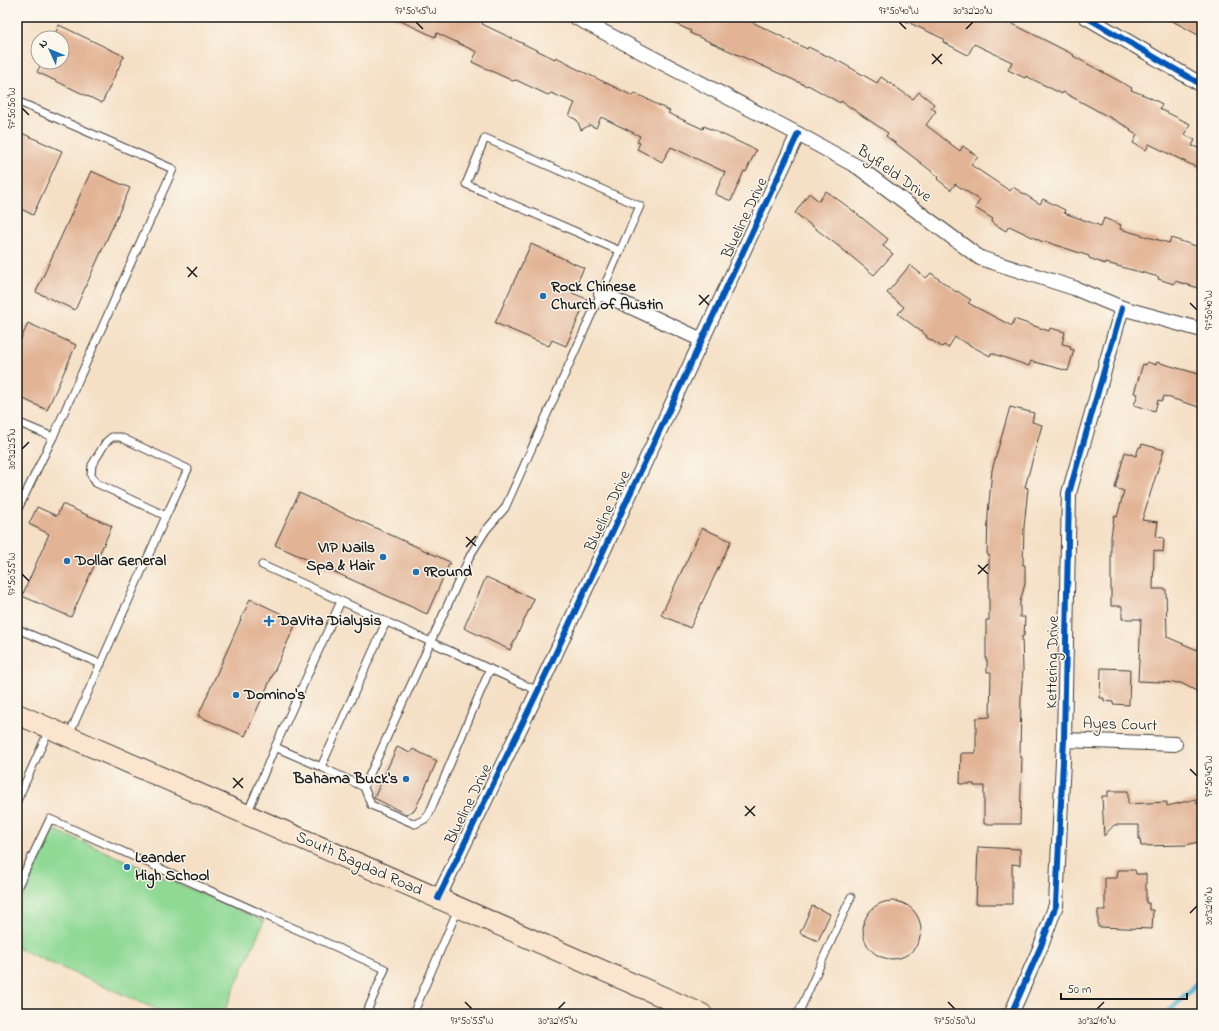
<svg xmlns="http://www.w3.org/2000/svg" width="1219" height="1031" viewBox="0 0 1219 1031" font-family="'Indie Flower',sans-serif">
  <rect width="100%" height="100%" fill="#fbf7ec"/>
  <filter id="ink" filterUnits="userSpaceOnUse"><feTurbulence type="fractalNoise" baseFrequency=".025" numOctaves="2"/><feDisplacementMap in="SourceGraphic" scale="8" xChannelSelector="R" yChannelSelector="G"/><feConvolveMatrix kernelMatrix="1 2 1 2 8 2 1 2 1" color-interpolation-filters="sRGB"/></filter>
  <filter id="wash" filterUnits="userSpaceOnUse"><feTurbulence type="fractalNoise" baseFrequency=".012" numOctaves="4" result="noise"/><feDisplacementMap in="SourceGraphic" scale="16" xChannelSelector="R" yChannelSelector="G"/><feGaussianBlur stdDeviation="0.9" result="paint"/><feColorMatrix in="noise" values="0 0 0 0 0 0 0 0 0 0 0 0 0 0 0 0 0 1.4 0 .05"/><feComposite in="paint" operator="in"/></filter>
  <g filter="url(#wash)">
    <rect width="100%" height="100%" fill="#f5e0c6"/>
    <polygon fill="#8fd995" stroke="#567a58" points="53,829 264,921 223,1014 167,1014 17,948 17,910"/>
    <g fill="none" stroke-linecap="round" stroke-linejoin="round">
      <polyline stroke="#55b8d4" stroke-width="5" points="1166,1014 1202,979"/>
    </g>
    <g id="blocks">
      <g fill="#e2b495">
        <polygon points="392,17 473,17 483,21 482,24 555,59 556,57 570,64 569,65 633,96 635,93 649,100 648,100 670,111 668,113 703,129 704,126 756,150 746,172 744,171 731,201 715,194 725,172 671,147 662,162 637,149 640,143 637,142 640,136 601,117 596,128 590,125 581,130 577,120 569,116 575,103 551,93 548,95 516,80 513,81 472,62 477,52 437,33 435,37"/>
        <polygon points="661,17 742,17 807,49 808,47 842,63 877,83 881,77 913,99 919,92 934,104 931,108 936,111 926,125 960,151 963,146 978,157 971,165 1010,191 1013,187 1040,204 1043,199 1065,210 1064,213 1101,226 1104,218 1121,225 1120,229 1169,243 1171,238 1202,248 1202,289 1175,281 1174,284 1158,279 1159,277 1106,263 1105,264 1089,258 1089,256 1044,241 1043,242 1009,226 1006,231 991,222 993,219 975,208 980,200 955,184 951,190 937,179 939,177 886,136 888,133 841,101 840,103 808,85 807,86 690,33 691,31"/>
        <polygon points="897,17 1001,17 1012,22 1011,23 1074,55 1073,56 1132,88 1131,90 1149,97 1162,104 1160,109 1190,124 1185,135 1195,140 1192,146 1202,149 1202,170 1149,144 1146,150 1133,143 1137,135 1130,131 1131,129 1063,92 1062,94 1026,76 1025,78 1008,70 1012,62 974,44 968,55 943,42 944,39"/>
        <polygon points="1165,17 1202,17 1202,37"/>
        <polygon points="59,25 124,56 102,103 37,72 42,62 62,62 62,38 53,38"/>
        <polygon points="17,131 62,151 33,215 17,207"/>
        <polygon points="91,171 130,188 75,310 36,292"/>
        <polygon points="826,191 851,209 888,239 883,246 893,254 874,275 841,248 795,213 809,193 819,201"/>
        <polygon points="531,244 584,268 572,293 587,299 566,346 552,340 549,346 495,323"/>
        <polygon points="910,265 926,278 931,273 956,292 957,291 971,300 968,303 1012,326 1014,319 1049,331 1050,328 1065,332 1062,344 1071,346 1070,349 1074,350 1068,371 1031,361 1029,366 991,353 990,356 955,337 948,348 944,345 942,347 926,337 927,336 898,314 904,307 887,293"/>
        <polygon points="28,323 76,345 47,410 17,396 17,348"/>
        <polygon points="1147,362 1156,365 1157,362 1202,375 1202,395 1199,407 1164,396 1162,401 1158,400 1155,411 1134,405 1138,394 1134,393 1143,364 1146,365"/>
        <polygon points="1010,407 1034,413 1032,422 1042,425 1025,487 1028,488 1024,527 1023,565 1025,565 1025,584 1020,602 1020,617 1025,617 1024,636 1022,636 1023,670 1021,695 1020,757 1022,757 1020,824 984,824 984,786 974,786 974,784 960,784 961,753 976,753 976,718 990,717 991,672 987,672 987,660 986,660 986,620 989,620 989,555 987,555 988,514 992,470"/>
        <polygon points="1142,444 1164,450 1142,520 1158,522 1156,537 1164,538 1163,552 1154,550 1153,589 1166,589 1167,637 1202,652 1202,694 1181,683 1138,681 1141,619 1122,619 1122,606 1111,606 1111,537 1114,516 1117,517 1124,491 1115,488 1125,452 1136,456 1139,447 1141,447"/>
        <polygon points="299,493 450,562 427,614 275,545"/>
        <polygon points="62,504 112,526 71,617 22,596 49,534 29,524 37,507 57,516"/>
        <polygon points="702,528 731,541 690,628 661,615"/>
        <polygon points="486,577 534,599 510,650 464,628"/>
        <polygon points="250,599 297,621 245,736 198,716"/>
        <polygon points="1101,668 1130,669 1129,705 1113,704 1113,702 1104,701 1104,698 1100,698"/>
        <polygon points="397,747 410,753 413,749 437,761 415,810 406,814 374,798"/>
        <polygon points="1108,791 1128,791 1128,804 1167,802 1167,806 1196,799 1197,804 1202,803 1202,841 1186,845 1141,846 1140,839 1139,839 1139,825 1114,825 1104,836 1102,796 1108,796"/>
        <polygon points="978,847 1020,849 1020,865 1012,864 1012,904 976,904"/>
        <polygon points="1118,870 1135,870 1136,874 1146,874 1146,903 1149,903 1149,910 1153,910 1152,929 1098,927 1098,910 1105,910 1105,878 1117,878"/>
        <circle cx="892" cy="930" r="29"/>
        <polygon points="812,906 830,914 818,941 800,933"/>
      </g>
    </g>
  </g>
  <g filter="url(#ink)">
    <use href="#blocks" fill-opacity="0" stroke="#3d3936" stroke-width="1"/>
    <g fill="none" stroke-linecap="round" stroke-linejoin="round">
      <g stroke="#3d3936" stroke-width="9">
        <g id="lane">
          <polyline points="17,103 19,102 26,105 173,169 53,437 17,422"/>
          <polyline points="17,511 53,437"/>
          <polyline points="341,601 538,691"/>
          <polyline points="17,629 101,664"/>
          <polyline points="69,735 166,516 188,469 120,437 112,437 106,442 92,465 91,475 96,483 166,516"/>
          <polyline points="275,747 321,767 386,622"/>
          <polyline points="321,767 364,787 471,554 486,530 505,508 640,206 485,138 466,184 620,251"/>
          <polyline points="364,787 371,805 415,824 425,819 429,814 490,669"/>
          <polyline points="17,801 49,730"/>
          <polyline points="247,814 275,747 341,601 262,565"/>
          <polyline points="17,888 50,819 385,969 366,1014"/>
          <polyline points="413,1014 458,909"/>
          <polyline points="798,1014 851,897"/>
        </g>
      </g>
      <g stroke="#3d3936" stroke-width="16">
        <g id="street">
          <polyline points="575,17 798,134 858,167 980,258 1074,288 1122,308 1202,330"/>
          <polyline points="1086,17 1202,85"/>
          <polyline points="601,293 702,340"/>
          <polyline points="1064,740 1175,744"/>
          <polyline points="438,898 538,691 798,134"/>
          <polyline points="1011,1014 1041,946 1056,905 1064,740 1069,493 1122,308"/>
        </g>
      </g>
      <g stroke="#3d3936" stroke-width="22">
        <polyline id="secondary" points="17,714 702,1014"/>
      </g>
      <use href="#lane" stroke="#fff" stroke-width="7"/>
      <use href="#street" stroke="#fff" stroke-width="14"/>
      <use href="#secondary" stroke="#fbe5cf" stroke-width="20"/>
      <g stroke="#fbf7ec" stroke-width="8">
        <g id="cycleway">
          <polyline points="1086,17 1202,85"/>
          <polyline points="438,898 538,691 798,134"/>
          <polyline points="1011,1014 1041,946 1056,905 1064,740 1069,493 1122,308"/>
        </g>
      </g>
      <use href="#cycleway" stroke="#0057b8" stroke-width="6"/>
    </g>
  </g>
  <path fill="none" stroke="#1c1c1c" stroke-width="1.5" d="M416 22 423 29M899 22 906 29M966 29 973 22M932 54 942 64M932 64 942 54M22 108 29 115M187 267 197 277M188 277 197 267M699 295 709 305M1190 303 1197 310M699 305 709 295M22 449 29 442M466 537 476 546M466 547 476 536M978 565 988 574M22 574 29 581M978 574 988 564M1190 769 1197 776M233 778 243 788M233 788 243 778M745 806 755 816M745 816 755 806M1190 913 1197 906M465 1002 472 1009M948 1002 955 1009M558 1009 565 1002M1097 1009 1104 1002"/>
  <g fill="#1f6fb2" stroke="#fbf7ec" stroke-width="1.5">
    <circle cx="543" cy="296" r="4"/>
    <circle cx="383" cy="557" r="4"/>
    <circle cx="67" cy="561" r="4"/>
    <circle cx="416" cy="572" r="4"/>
    <path d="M267 615h4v4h4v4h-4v4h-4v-4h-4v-4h4z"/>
    <circle cx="236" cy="695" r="4"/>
    <circle cx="406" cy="779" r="4"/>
    <circle cx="127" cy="867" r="4"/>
  </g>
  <g text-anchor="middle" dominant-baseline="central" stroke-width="3" stroke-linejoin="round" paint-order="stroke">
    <g font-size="16" fill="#1c1c1c" stroke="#fbf7ec">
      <text transform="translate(894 174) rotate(35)">Byfield Drive</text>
      <text transform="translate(745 218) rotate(-65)">Blueline Drive</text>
      <text transform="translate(608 511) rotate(-65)">Blueline Drive</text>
      <text transform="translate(1053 662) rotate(-89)">Kettering Drive</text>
      <text transform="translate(1120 725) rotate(2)">Ayes Court</text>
      <text transform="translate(469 804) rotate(-64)">Blueline Drive</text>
      <text transform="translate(359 864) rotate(24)">South Bagdad Road</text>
    </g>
    <g font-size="16" font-weight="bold" fill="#1c1c1c" stroke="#fbf7ec" text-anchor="start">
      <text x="551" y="287">Rock Chinese<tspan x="551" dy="18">Church of Austin</tspan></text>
      <text x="375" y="548" text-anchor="end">VIP Nails<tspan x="375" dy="18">Spa &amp; Hair</tspan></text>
      <text x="75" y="561">Dollar General</text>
      <text x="424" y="572">9Round</text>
      <text x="278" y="621">DaVita Dialysis</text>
      <text x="244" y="695">Domino's</text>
      <text x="398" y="779" text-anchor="end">Bahama Buck's</text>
      <text x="135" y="858">Leander<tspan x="135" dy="18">High School</tspan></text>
    </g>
  </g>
  <rect width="1219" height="1031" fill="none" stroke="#fbf7ec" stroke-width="44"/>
  <g transform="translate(50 50) rotate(314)"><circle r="19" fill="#fbf7ec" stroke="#a29f99"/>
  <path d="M0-3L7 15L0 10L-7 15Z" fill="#1f6fb2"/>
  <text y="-6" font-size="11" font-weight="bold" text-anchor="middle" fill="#1c1c1c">N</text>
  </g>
  <path d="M1061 993v6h126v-6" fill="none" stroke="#1c1c1c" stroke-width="2"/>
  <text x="1067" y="993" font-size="12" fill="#1c1c1c" stroke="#fbf7ec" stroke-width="3" paint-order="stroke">50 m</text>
  <rect x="22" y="22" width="1175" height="987" fill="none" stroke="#1c1c1c" stroke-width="1.5"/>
  <g font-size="10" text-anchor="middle" fill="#1c1c1c">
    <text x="416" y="14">97°50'45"W</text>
    <text x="899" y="14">97°50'40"W</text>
    <text x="973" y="14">30°32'20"N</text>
    <text transform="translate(11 108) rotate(-90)" y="4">97°50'50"W</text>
    <text transform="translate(1208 310) rotate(-90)" y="4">97°50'40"W</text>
    <text transform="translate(11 449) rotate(-90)" y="4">30°32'25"N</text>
    <text transform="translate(11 574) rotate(-90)" y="4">97°50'55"W</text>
    <text transform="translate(1208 776) rotate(-90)" y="4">97°50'45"W</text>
    <text transform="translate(1208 906) rotate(-90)" y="4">30°32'10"N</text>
    <text x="472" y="1024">97°50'55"W</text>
    <text x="558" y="1024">30°32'15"N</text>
    <text x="955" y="1024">97°50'50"W</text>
    <text x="1097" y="1024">30°32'10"N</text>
  </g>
</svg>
